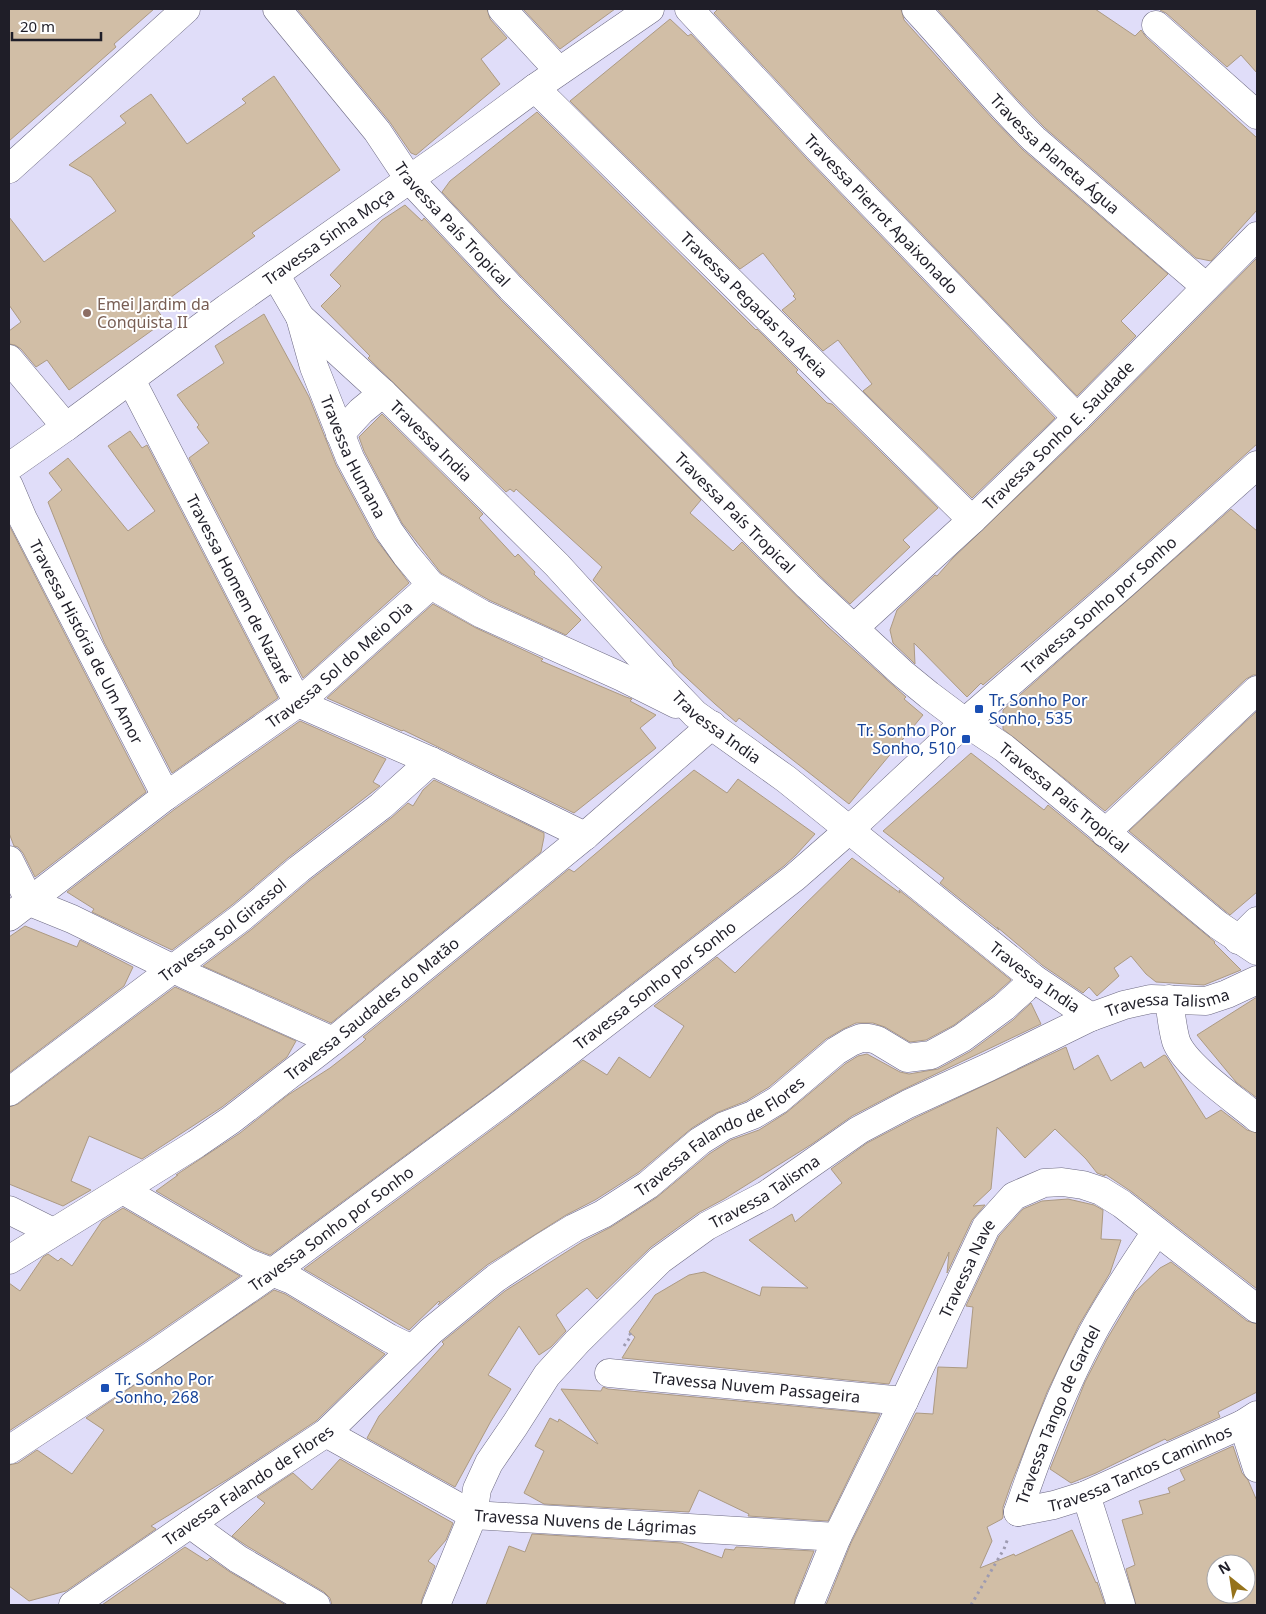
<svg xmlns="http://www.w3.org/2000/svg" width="1266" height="1614" viewBox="0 0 1266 1614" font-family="'Noto Sans',sans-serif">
  <rect width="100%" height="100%" fill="#e0ddf9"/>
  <g fill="#d1bea6" stroke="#ac9a83" fill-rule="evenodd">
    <polygon points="9,9 154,9 114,44 116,47 9,141"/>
    <polygon points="297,9 487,9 490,19 507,38 481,59 500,84 416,155 411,153 389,121"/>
    <polygon points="523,9 615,9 560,49"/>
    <polygon points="718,9 901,9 904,20 992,118 1023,150 1168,274 1121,321 1136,336 1077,396 828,136 714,13"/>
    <polygon points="937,9 1095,9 1135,36 1141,30 1146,37 1257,138 1257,210 1211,261 1196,258 1045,128 1015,97"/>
    <polygon points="1161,9 1257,9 1257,73 1241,55 1227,67 1166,13 1160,10"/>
    <polygon points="670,19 688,36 691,34 806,158 1055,418 972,498 863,391 872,384 838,340 823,351 782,310 796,299 793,296 795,294 763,253 740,269 570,101"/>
    <polygon points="274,76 340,170 252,233 255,236 156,308 165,321 69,390 47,360 36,367 21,349 15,345 9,344 9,331 21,322 9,305 9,217 44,262 116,211 91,177 69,165 126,123 120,116 151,94 187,144 246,103 242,99"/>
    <polygon points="537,112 756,330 757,329 798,370 796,372 827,403 832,404 938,508 903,540 910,547 850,604 819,575 522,277 442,192 450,181"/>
    <polygon points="405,205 422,221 424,218 500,299 701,500 690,513 733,551 742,542 827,626 906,697 904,699 923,715 849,804 739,718 736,722 715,704 674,666 671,660 593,580 602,567 516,489 514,492 510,489 506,492 368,358 370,356 321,306 341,286 330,275 382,220"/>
    <polygon points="1257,258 1257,444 1114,572 983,685 981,683 967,697 914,643 915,664 912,661 893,643 890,630 897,610 935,575 937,576 952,559 1088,429"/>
    <polygon points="264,314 309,397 336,465 375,538 409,583 303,678 189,458 209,443 197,427 199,425 177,395 224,363 215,346"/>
    <polygon points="382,414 483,514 479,518 515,557 518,554 535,572 534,574 581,620 566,635 489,600 441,573 402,523 364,451 359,437"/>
    <polygon points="130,431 142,448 147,445 278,698 172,773 104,642 48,502 62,490 49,473 68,458 128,531 155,511 108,446"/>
    <polygon points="1231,509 1257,531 1257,675 1253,675 1246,679 1105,811 1003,729 1003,710"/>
    <polygon points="9,525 146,792 35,877 23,853 18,847 14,846 9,833"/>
    <polygon points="433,604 476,628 543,659 541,661 626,697 632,699 630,701 656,715 640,728 656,748 574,813 403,730 402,731 327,698"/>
    <polygon points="1257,711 1257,892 1230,915 1129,831"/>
    <polygon points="300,721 386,759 373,782 380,786 289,857 232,905 172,950 92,912 94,909 67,892 175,809"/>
    <polygon points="971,753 1044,810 1048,805 1215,942 1214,943 1241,970 1204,985 1156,982 1146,974 1131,956 1114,968 1119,976 1097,996 1089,987 1083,993 1042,965 997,927 999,930 940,883 944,878 883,831"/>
    <polygon points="694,770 727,793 738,779 815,834 796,855 784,866 494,1090 270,1255 255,1249 156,1191 178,1175 176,1175 240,1133 288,1095 330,1068 362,1043 366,1039 363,1037 569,869 574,872"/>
    <polygon points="434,780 544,833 544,837 541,852 331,1023 203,966 252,929 309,881 391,818 408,803 413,806 423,790"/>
    <polygon points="852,858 900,893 899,890 1011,980 994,995 954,1025 926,1040 910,1042 885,1027 873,1023 856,1023 843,1029 826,1039 769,1087 746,1101 716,1113 692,1128 639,1172 595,1200 566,1215 487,1265 438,1305 440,1302 439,1301 409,1330 304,1269 513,1114 583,1060 607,1075 619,1057 650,1078 684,1026 654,1006 717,957 735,973"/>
    <polygon points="25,926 77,947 80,940 133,967 124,986 9,1073 9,937"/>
    <polygon points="175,987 296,1041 287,1057 222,1107 142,1159 89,1136 71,1181 91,1190 63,1206 9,1184 9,1107 18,1104"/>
    <polygon points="1257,997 1257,1098 1236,1082 1197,1035"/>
    <polygon points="1031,1003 1041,1024 902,1090 852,1116 812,1144 724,1199 698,1213 651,1247 597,1299 587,1288 556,1315 566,1331 551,1347 539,1355 519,1326 488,1375 511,1389 491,1421 455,1487 367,1438 379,1416 444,1344 442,1342 505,1291 582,1242 611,1227 656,1198 709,1154 731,1140 759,1130 786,1113 845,1064 858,1056 867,1054 900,1072 909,1074 938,1069 971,1051 1013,1020"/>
    <polygon points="1066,1047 1074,1070 1098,1055 1111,1081 1141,1062 1144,1068 1164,1055 1166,1056 1206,1119 1221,1110 1247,1130 1257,1133 1257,1289 1132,1192 1105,1174 1105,1176 1097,1173 1086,1159 1055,1129 1025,1158 997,1127 991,1189 973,1206 985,1205 972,1220 947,1273 949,1252 889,1384 622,1358 635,1337 629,1332 655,1295 689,1275 704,1272 760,1296 762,1287 808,1288 749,1240 792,1214 795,1222 842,1183 831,1169 867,1143 915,1118"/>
    <polygon points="1068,1199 1094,1205 1103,1210 1101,1239 1121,1240 1110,1273 1079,1325 1047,1392 1011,1484 1003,1507 1003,1517 1002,1519 987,1527 992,1541 980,1568 1014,1554 1015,1556 1072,1530 1096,1583 1097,1582 1105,1605 826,1605 851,1543 916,1413 933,1414 938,1367 967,1368 973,1307 966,1306 999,1236 1023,1209 1042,1201"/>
    <polygon points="123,1208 240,1276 144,1342 9,1431 9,1283 20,1291 43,1257 48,1254 58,1261 61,1258 72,1266 102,1221"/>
    <polygon points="1171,1262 1247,1321 1257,1324 1257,1392 1218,1412 1220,1417 1167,1441 1165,1439 1096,1473 1071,1483 1050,1469 1085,1382 1107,1339 1135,1292 1160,1268"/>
    <polygon points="274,1290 285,1294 385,1354 316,1421 228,1479 151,1526 156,1529 66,1591 29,1601 9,1586 9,1465 18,1463 37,1450 72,1474 104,1430 86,1418"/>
    <polygon points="603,1387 608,1389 880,1414 828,1521 748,1516 749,1514 699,1490 689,1512 544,1504 524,1493 544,1451 535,1446 550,1418 558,1422 559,1419 598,1444 561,1389 601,1391"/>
    <path d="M1233 1446 1242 1473 1248 1480 1257 1501V1605H1136L1126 1569 1135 1565 1122 1520 1143 1514 1139 1501 1170 1493 1168 1488 1185 1480 1180 1470ZM1216 1564H1246V1594H1216Z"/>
    <polygon points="340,1459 453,1523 446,1540 428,1561 435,1566 422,1599 421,1605 332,1605 330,1598 324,1592 247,1546 232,1536 265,1503 257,1497 293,1473 312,1490"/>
    <polygon points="532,1534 681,1543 722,1558 725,1549 734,1550 736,1547 814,1551 795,1599 794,1605 486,1605 509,1546 525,1552"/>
    <polygon points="185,1547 207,1561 210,1558 230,1572 286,1605 102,1605"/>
  </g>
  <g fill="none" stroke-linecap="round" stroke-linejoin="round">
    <g stroke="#6d6a83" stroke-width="29">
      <g id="minor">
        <path id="s1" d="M277 9 377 131 409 179 511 288 808 586 902 673 929 695 965 722 1004 748 1218 925 1257 951"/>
        <polyline points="502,9 559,71"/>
        <path id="s2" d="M689 9 817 147 1077 418"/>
        <path id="s3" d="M916 9C956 52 992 98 1034 139L1206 287"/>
        <polyline points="1156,25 1257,115"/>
        <path id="s4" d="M535 88 972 520"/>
        <polyline points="9,169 186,9"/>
        <path id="s5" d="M275 274 300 317 383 393 464 473 557 565 648 665 695 714 786 779 1033 978 1091 1017"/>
        <path id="s6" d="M300 317 314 367 350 458 389 531 406 555 431 585 482 614 622 677 676 704"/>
        <polyline points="9,359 66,427"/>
        <path id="s7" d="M131 380 298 703 431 761 585 836"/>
        <polyline points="340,434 361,411 383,393"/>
        <path id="s8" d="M9 467 66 427 227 308 451 150 535 88 650 9"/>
        <path id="s9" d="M9 486 23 519 166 796"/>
        <path id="s10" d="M854 628 972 520 1077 418 1257 236"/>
        <polyline points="1105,833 1257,690"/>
        <polyline points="9,860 30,902"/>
        <polyline points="30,902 72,919 186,975 333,1041"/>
        <path id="s11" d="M9 917 166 796 298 703 431 585"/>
        <polyline points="1238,940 1257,921"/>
        <path d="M1169 999C1171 1013 1172 1027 1176 1041 1185 1066 1236 1100 1257 1118"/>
        <path id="s12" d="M9 1092 242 917 299 869 381 806 431 761"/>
        <polyline points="123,1190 248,1263 292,1280 389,1338 412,1349"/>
        <polyline points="9,1210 53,1232"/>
        <path id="s13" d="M9 1260 196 1144 231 1120 333 1041 585 836 712 725"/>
        <path id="s14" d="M609 1373 904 1401"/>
        <polyline points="1243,1424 1257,1468"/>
        <path id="s15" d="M326 1433 473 1515 837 1537"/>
        <path id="s16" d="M9 1450 153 1355 273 1272 503 1102 794 878 849 830 965 722 1124 584 1257 465"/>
        <polyline points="1086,1495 1121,1605"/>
        <path id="s17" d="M1018 1512C1039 1451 1062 1389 1093 1332 1112 1297 1134 1265 1156 1232"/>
        <path id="s18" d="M1018 1512 1054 1505 1086 1495 1243 1424 1257 1415"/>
        <polyline points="190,1524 238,1559 316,1605"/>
        <path id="s19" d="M73 1605 235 1493 326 1433 431 1331 496 1278 543 1247 574 1228 603 1214 648 1185 700 1141 724 1126 753 1115 778 1100 836 1051 851 1042 861 1038H869L877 1040 907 1058 931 1055 962 1038 1004 1007 1024 989 1033 978"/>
        <path id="s20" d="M436 1605 473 1515 477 1489 489 1463 515 1425 547 1375 577 1342 660 1260 707 1226 766 1195 859 1130 908 1104 989 1067 1091 1017 1124 1005 1151 999 1206 1001 1227 994 1257 980"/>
        <path id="s21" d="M809 1605 837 1537 904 1401 986 1227 1014 1196 1044 1183 1062 1182 1083 1185 1101 1191 1122 1204 1257 1309"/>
      </g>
    </g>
    <g stroke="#9e9bb1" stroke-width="3" stroke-dasharray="2.5 4" stroke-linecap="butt">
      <polyline points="624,1346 631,1336 629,1332"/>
      <polyline points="971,1605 1004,1549 1008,1538"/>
    </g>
    <use href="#minor" stroke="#fff" stroke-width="28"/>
  </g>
  <circle fill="#8d6e63" stroke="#fff" stroke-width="2" cx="87" cy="313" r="5"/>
  <g fill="#1a4fb4" stroke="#fff" stroke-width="2">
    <rect x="974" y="704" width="10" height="10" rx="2.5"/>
    <rect x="961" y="734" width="10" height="10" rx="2.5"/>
    <rect x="100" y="1383" width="10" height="10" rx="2.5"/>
  </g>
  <g text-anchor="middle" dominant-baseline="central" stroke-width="4" stroke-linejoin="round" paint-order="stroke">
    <g font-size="16" fill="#1f1e28" stroke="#fff">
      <text stroke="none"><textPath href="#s3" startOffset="201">Travessa Planeta Água</textPath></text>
      <text stroke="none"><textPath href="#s2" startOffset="281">Travessa Pierrot Apaixonado</textPath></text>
      <text stroke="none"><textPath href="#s1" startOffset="278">Travessa País Tropical</textPath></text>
      <text stroke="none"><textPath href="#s8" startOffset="394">Travessa Sinha Moça</textPath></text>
      <text stroke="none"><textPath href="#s4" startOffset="308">Travessa Pegadas na Areia</textPath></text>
      <text stroke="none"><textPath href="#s10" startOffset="281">Travessa Sonho E. Saudade</textPath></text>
      <text stroke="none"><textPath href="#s5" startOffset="230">Travessa India</textPath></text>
      <text stroke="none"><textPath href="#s6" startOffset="150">Travessa Humana</textPath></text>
      <text stroke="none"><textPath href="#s1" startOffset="682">Travessa País Tropical</textPath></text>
      <text stroke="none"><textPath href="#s7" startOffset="235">Travessa Homem de Nazaré</textPath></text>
      <text stroke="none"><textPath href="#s16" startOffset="1381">Travessa Sonho por Sonho</textPath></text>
      <text stroke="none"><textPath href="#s9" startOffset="174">Travessa História de Um Amor</textPath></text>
      <text stroke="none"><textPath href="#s11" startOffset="416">Travessa Sol do Meio Dia</textPath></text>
      <text stroke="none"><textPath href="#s5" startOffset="635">Travessa India</textPath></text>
      <text stroke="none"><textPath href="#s1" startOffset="1118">Travessa País Tropical</textPath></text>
      <text stroke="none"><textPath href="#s12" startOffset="268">Travessa Sol Girassol</textPath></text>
      <text stroke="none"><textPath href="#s5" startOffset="1040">Travessa India</textPath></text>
      <text stroke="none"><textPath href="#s16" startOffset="796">Travessa Sonho por Sonho</textPath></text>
      <text stroke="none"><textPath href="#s20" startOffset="994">Travessa Talisma</textPath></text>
      <text stroke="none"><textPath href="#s13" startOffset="442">Travessa Saudades do Matão</textPath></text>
      <text stroke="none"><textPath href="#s19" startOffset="802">Travessa Falando de Flores</textPath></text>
      <text stroke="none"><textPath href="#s20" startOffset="544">Travessa Talisma</textPath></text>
      <text stroke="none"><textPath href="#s16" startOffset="391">Travessa Sonho por Sonho</textPath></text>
      <text stroke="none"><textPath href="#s21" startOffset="372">Travessa Nave</textPath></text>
      <text stroke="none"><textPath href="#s14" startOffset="148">Travessa Nuvem Passageira</textPath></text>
      <text stroke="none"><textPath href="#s17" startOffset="105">Travessa Tango de Gardel</textPath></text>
      <text stroke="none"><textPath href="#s18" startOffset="130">Travessa Tantos Caminhos</textPath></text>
      <text stroke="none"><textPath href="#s19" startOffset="212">Travessa Falando de Flores</textPath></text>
      <text stroke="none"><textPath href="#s15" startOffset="281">Travessa Nuvens de Lágrimas</textPath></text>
    </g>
    <g font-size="16" fill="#785e54" stroke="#fff" text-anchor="start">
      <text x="97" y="304">Emei Jardim da<tspan x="97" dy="18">Conquista II</tspan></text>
    </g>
    <g font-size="16" fill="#164399" stroke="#fff" text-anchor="start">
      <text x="989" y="700">Tr. Sonho Por<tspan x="989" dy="18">Sonho, 535</tspan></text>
      <text x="956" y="730" text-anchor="end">Tr. Sonho Por<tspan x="956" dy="18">Sonho, 510</tspan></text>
      <text x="115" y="1379">Tr. Sonho Por<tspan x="115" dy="18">Sonho, 268</tspan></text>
    </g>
  </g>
  <rect width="1266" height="1614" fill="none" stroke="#1f1e28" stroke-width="20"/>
  <g transform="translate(1231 1579) rotate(330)"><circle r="24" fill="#ffffff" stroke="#a5a5a9"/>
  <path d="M0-4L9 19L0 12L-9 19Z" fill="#95721a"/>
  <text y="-8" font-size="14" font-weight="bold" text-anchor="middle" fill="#1f1e28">N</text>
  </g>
  <path d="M12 32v8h89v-8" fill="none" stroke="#1f1e28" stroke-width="2.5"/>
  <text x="20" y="32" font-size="15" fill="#1f1e28" stroke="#ffffff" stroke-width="4" paint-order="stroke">20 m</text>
</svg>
